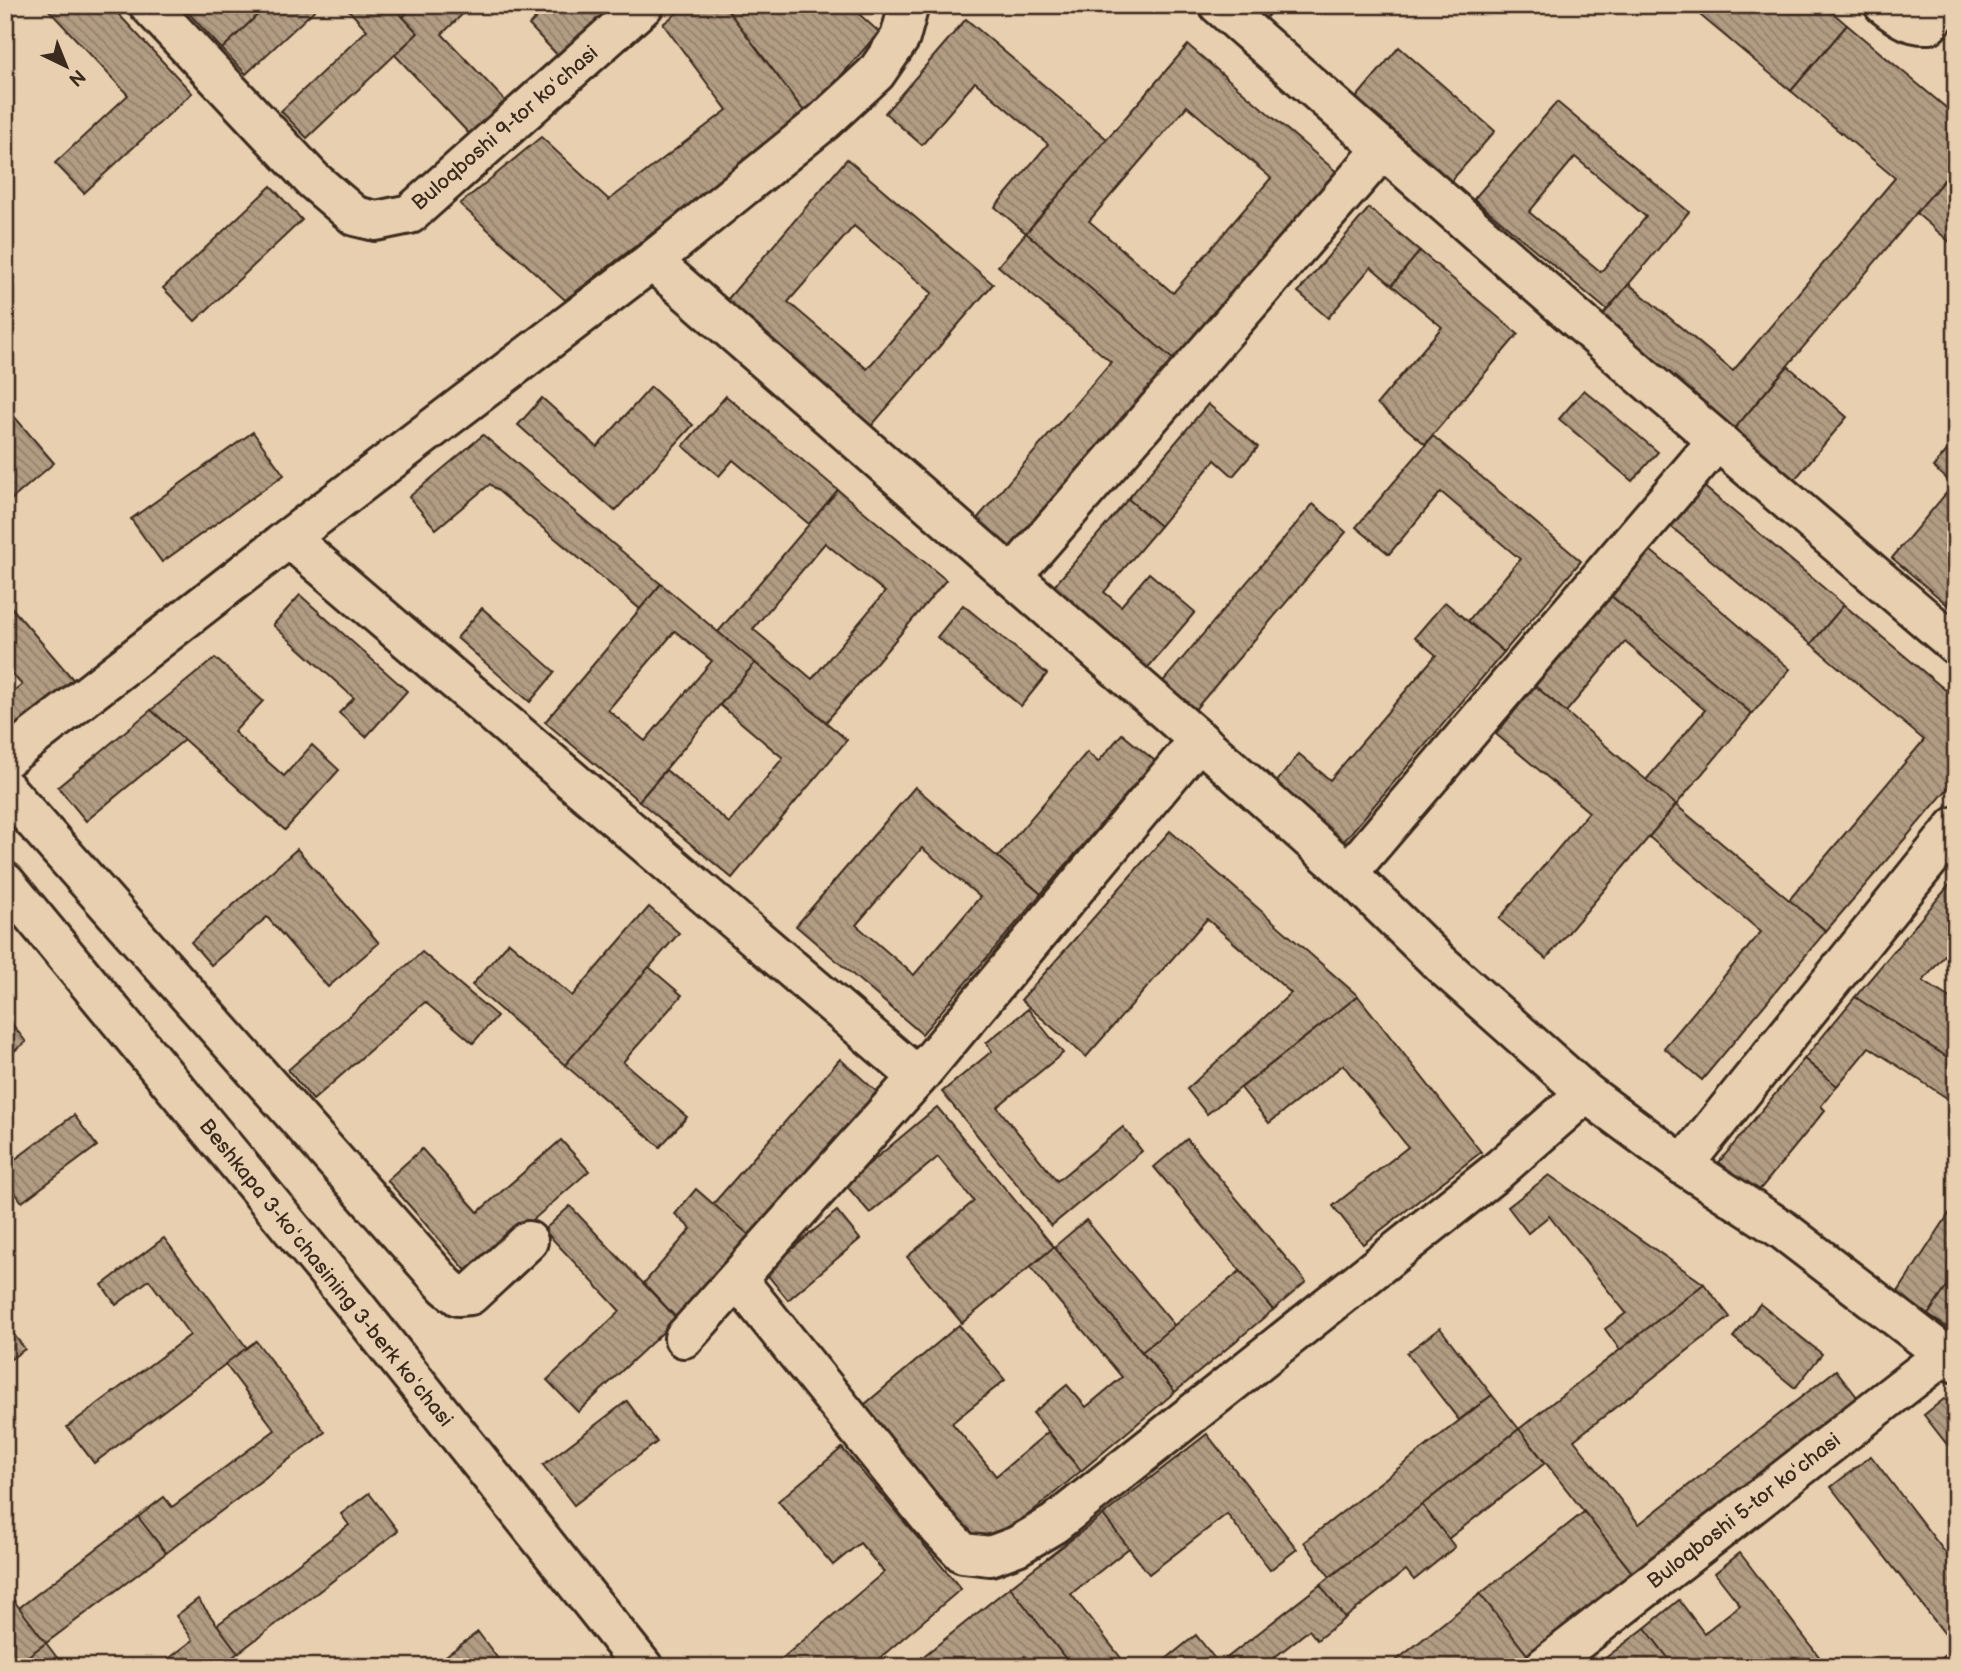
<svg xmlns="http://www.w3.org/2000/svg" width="1961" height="1672" viewBox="0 0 1961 1672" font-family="'Balsamiq Sans',sans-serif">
  <defs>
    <pattern id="building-back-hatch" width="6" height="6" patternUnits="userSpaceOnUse" patternTransform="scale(1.75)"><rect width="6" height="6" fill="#b29c83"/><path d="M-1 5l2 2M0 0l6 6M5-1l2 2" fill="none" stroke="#927f6b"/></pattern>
  </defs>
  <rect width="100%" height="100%" fill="#e8cfb0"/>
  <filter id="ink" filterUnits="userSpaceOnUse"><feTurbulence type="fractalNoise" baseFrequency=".0143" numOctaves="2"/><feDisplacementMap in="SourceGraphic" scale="14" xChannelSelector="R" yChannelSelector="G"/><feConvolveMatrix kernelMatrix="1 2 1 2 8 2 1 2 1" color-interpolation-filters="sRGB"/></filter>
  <g filter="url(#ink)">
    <g fill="url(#building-back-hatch)" stroke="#3b2a1e" stroke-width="2" fill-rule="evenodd">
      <polygon points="44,5 110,5 192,93 84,193 55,163 128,95"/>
      <polygon points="181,5 268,5 222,49"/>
      <polygon points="268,5 320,5 246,74 222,49"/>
      <polygon points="344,5 392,5 418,33 307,138 281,111 367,30"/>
      <polygon points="392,5 415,5 403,17"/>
      <polygon points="415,5 472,5 442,34 512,108 476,141 395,55 418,33 403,17"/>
      <polygon points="549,5 614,5 617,8 562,60 529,25"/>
      <polygon points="687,5 724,5 807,115 565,300 460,204 541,137 609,200 727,110 663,24"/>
      <polygon points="724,5 849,5 879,32 807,115"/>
      <polygon points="1235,5 1277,5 1259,26"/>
      <polygon points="1688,5 1824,5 1847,25 1791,91"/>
      <polygon points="966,19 1107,139 1026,233 995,207 1048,144 975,82 922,145 885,113"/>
      <polygon points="1847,25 1956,116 1956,166 1730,434 1597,322 1629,284 1733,371 1895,178 1791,91"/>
      <path d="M1188 45 1338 173 1176 362 1026 233ZM1187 106 1271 178 1173 293 1089 221Z"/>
      <polygon points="1399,47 1495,131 1451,181 1356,98"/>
      <path d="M1557 102 1689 212 1607 310 1474 199ZM1575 157 1646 217 1601 272 1529 212Z"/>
      <path d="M847 159 993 284 867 431 721 307ZM854 226 932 293 867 369 788 302Z"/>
      <polygon points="1956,166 1956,235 1950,242 1916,213"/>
      <polygon points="271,186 302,220 195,321 163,288"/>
      <polygon points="1369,208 1420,251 1392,285 1371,267 1328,318 1298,292"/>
      <polygon points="1026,233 1176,362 1013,552 976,520 1111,362 998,266"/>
      <polygon points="1420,251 1518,334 1425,444 1377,404 1442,327 1392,285"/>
      <polygon points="1788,366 1847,417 1791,484 1730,434"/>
      <polygon points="651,387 693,425 615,511 518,425 542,398 597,447"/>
      <polygon points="1584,390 1658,452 1632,481 1559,419"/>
      <polygon points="726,396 838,490 809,524 733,460 719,476 683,446"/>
      <polygon points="1208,404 1258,447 1233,476 1215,460 1160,526 1128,499"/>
      <polygon points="6,407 54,463 5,505 5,408"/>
      <polygon points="253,432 284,475 162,562 131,519"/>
      <polygon points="483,435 661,584 640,609 490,484 436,529 409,497"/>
      <polygon points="1433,436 1581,561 1504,652 1468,621 1520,559 1441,492 1389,554 1356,527"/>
      <polygon points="1956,440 1956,487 1933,467"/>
      <polygon points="1701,484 1844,605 1811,644 1668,524"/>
      <polygon points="1953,485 1956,487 1956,551 1953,554 1956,557 1956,612 1892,558"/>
      <path d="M838 490 946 580 826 722 718 632ZM825 543 885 592 812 679 753 629Z"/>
      <polygon points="1128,499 1160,526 1104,592 1121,606 1149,573 1195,612 1145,671 1050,591"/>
      <polygon points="1313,504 1346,532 1187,719 1154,692"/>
      <polygon points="1650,550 1790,669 1752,714 1611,596"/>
      <path d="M661 584 755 663 639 801 545 722ZM675 631 712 661 645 741 608 710Z"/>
      <polygon points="300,595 407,691 366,737 339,713 354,698 273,625"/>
      <polygon points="1611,596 1752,714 1676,805 1646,780 1705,710 1625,642 1566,712 1535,686"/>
      <polygon points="5,600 77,684 14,739 5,729 5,699 22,685 5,666"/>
      <polygon points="1445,602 1504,652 1339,847 1271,789 1299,754 1330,780 1436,655 1415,637"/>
      <polygon points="963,605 1047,674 1021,706 937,637"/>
      <polygon points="1844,605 1956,699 1956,779 1826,931 1789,900 1924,740 1811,644"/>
      <polygon points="482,608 555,672 530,702 457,638"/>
      <polygon points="215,658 263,701 234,732 284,776 312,745 339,770 285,830 151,710"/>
      <polygon points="755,663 847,740 732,878 639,801 666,770 729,823 783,758 720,705"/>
      <polygon points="1535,686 1676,805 1546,959 1499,919 1589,812 1496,734"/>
      <polygon points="151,710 184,740 86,821 58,787"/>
      <polygon points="1122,734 1155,761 1041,894 998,857 1087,752 1098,762"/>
      <path d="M915 787 1041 894 922 1034 796 926ZM922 848 980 897 914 975 856 925Z"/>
      <polygon points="1676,805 1826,931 1702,1080 1664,1048 1761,932 1649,837"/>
      <polygon points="1170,831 1358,996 1207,1114 1187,1089 1291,993 1207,919 1086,1057 1021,1000"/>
      <polygon points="297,849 379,943 328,987 267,917 211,965 191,942"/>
      <polygon points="1956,877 1956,942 1923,981 1956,1002 1956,1063 1855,997"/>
      <polygon points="649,907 679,933 565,1065 472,985 509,942 572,996"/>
      <polygon points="422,952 497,1016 473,1043 425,1002 313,1100 288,1070"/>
      <polygon points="649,967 682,995 623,1062 687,1117 660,1147 565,1065"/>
      <polygon points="1358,996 1481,1152 1363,1244 1333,1206 1408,1147 1343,1065 1269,1123 1241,1088"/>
      <polygon points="1855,997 1956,1063 1956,1104 1869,1047 1837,1086 1804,1059"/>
      <polygon points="1028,1009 1063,1053 997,1107 1057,1181 1123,1127 1142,1151 1051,1226 942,1092 992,1051 986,1043"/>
      <polygon points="5,1015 26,1042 5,1058"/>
      <polygon points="840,1059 877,1092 749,1235 713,1204"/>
      <polygon points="1804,1059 1837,1086 1821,1106 1825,1110 1757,1193 1719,1162"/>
      <polygon points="937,1107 1054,1247 962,1323 907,1257 974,1201 938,1157 870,1213 845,1184"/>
      <polygon points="74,1115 97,1146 22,1202 5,1179 5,1167"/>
      <polygon points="1187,1139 1306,1282 1273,1310 1154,1167"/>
      <polygon points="561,1140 589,1171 470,1275 387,1180 422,1149 478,1212"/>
      <polygon points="1549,1175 1704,1284 1620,1350 1605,1329 1626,1313 1549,1216 1528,1233 1508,1207"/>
      <polygon points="696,1189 749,1235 677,1319 644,1283 691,1229 675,1214"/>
      <polygon points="1956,1203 1956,1273 1928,1315 1896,1295"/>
      <polygon points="570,1206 677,1319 578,1412 547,1380 620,1311 544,1230"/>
      <polygon points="837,1211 860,1239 788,1300 765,1272"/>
      <polygon points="1086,1220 1175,1326 1142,1352 1054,1247"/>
      <polygon points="164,1238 247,1348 94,1463 67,1427 190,1335 149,1280 116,1305 102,1285"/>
      <polygon points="1054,1247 1175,1392 1081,1471 1033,1413 1067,1385 1086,1407 1122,1377 1030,1267"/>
      <polygon points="1240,1271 1273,1310 1175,1392 1142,1352"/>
      <polygon points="1956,1273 1956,1333 1928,1315"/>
      <polygon points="1704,1284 1730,1317 1574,1440 1639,1524 1836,1370 1861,1402 1637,1579 1519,1429"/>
      <polygon points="1760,1304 1822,1354 1795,1388 1733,1337"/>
      <polygon points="5,1323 25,1349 5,1363"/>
      <polygon points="959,1325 1005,1380 952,1423 996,1476 1048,1432 1081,1471 985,1551 864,1405"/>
      <polygon points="1440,1328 1492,1395 1459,1420 1407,1353"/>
      <polygon points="256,1341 325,1432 166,1553 138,1517 164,1497 172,1507 275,1430 225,1364"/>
      <polygon points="1492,1395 1519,1429 1330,1577 1304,1542"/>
      <polygon points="1944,1399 1956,1406 1956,1456 1924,1415"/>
      <polygon points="627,1401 657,1442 574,1505 543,1465"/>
      <polygon points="1519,1429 1545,1463 1448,1539 1422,1505"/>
      <polygon points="1207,1434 1297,1549 1270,1570 1227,1514 1149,1574 1103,1515"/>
      <polygon points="842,1448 961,1589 869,1667 772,1667 884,1572 860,1543 833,1565 778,1501"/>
      <polygon points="1871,1456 1954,1564 1956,1563 1955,1647 1831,1487"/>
      <polygon points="369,1493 398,1531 238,1653 217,1625 349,1525 341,1514"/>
      <polygon points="1422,1505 1455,1547 1414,1580 1406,1570 1345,1618 1320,1585"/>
      <polygon points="1584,1512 1637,1579 1532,1661 1480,1594"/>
      <polygon points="1103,1515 1129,1548 1071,1594 1128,1667 1072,1667 1010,1587"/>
      <polygon points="138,1517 166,1553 46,1643 19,1608"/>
      <polygon points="1740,1553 1827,1667 1675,1667 1645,1628 1679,1600 1704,1633 1740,1605 1715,1573"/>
      <polygon points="1320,1585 1345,1618 1317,1640 1309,1630 1275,1657 1283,1667 1221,1667 1219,1664"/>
      <polygon points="1010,1587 1072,1667 1033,1667 1025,1656 1010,1667 910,1667"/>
      <polygon points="5,1589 46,1643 16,1665 5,1651"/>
      <polygon points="1480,1594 1532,1661 1525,1667 1388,1667"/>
      <polygon points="198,1599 238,1653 219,1667 158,1667 193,1640 176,1616"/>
      <polygon points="1645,1628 1675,1667 1602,1667 1599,1663"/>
      <polygon points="478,1632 504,1667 449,1667 443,1658"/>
      <polygon points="1196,1635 1219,1664 1215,1667 1156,1667"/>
      <polygon points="46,1643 64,1667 17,1667 16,1665"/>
      <polygon points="1956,1646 1956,1667 1946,1667 1940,1659"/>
      <polygon points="1940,1659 1946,1667 1929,1667"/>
    </g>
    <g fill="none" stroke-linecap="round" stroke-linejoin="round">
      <g stroke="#3b2a1e" stroke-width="44">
        <g id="minor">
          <polyline points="149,5 313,180 355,216 376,221 410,214 644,5"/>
          <polyline points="1219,5 1642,376 1956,645"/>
          <path d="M1884 5C1899 17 1910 25 1929 24L1945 5"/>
          <polyline points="652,261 1199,740 1348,873 1441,964 1586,1093 1683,1165 1783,1230 1956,1363"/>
          <polyline points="289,538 918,1077"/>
          <polyline points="1012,576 1383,149"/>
          <polyline points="5,759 289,538 652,261 823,122 876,73 900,38 909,5"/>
          <polyline points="5,788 446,1286 458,1296 470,1295 528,1241"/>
          <polyline points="1348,873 1717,441"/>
          <polyline points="5,882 354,1304 643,1667"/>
          <polyline points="1683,1165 1956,826"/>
          <polyline points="737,1279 932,1521 963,1553 990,1556 1017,1546 1054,1524 1495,1173 1586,1093"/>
          <polyline points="684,1338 918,1077 1199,740"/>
          <polyline points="1544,1667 1944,1355"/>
        </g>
      </g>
      <use href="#minor" stroke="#e8cfb0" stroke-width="38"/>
    </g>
  </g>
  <g text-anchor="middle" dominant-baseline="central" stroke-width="7" stroke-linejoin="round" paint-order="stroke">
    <g font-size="21" fill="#3b2a1e" stroke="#e8cfb0">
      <text transform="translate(505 128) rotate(-41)">Buloqboshi 9-tor koʻchasi</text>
      <text transform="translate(326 1273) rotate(51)">Beshkapa 3-koʻchasining 3-berk koʻchasi</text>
      <text transform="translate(1744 1511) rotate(-38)">Buloqboshi 5-tor koʻchasi</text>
    </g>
  </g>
  <rect width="1961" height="1672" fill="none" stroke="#e8cfb0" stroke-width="28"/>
  <rect x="14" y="14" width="1933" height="1644" fill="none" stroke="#3b2a1e" stroke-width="2.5" filter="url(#ink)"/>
  <g transform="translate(66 66) rotate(137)" stroke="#e8cfb0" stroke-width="5" paint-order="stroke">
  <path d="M0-5L12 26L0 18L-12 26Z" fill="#3b2a1e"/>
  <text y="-10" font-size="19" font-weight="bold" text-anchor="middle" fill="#3b2a1e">N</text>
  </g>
</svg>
